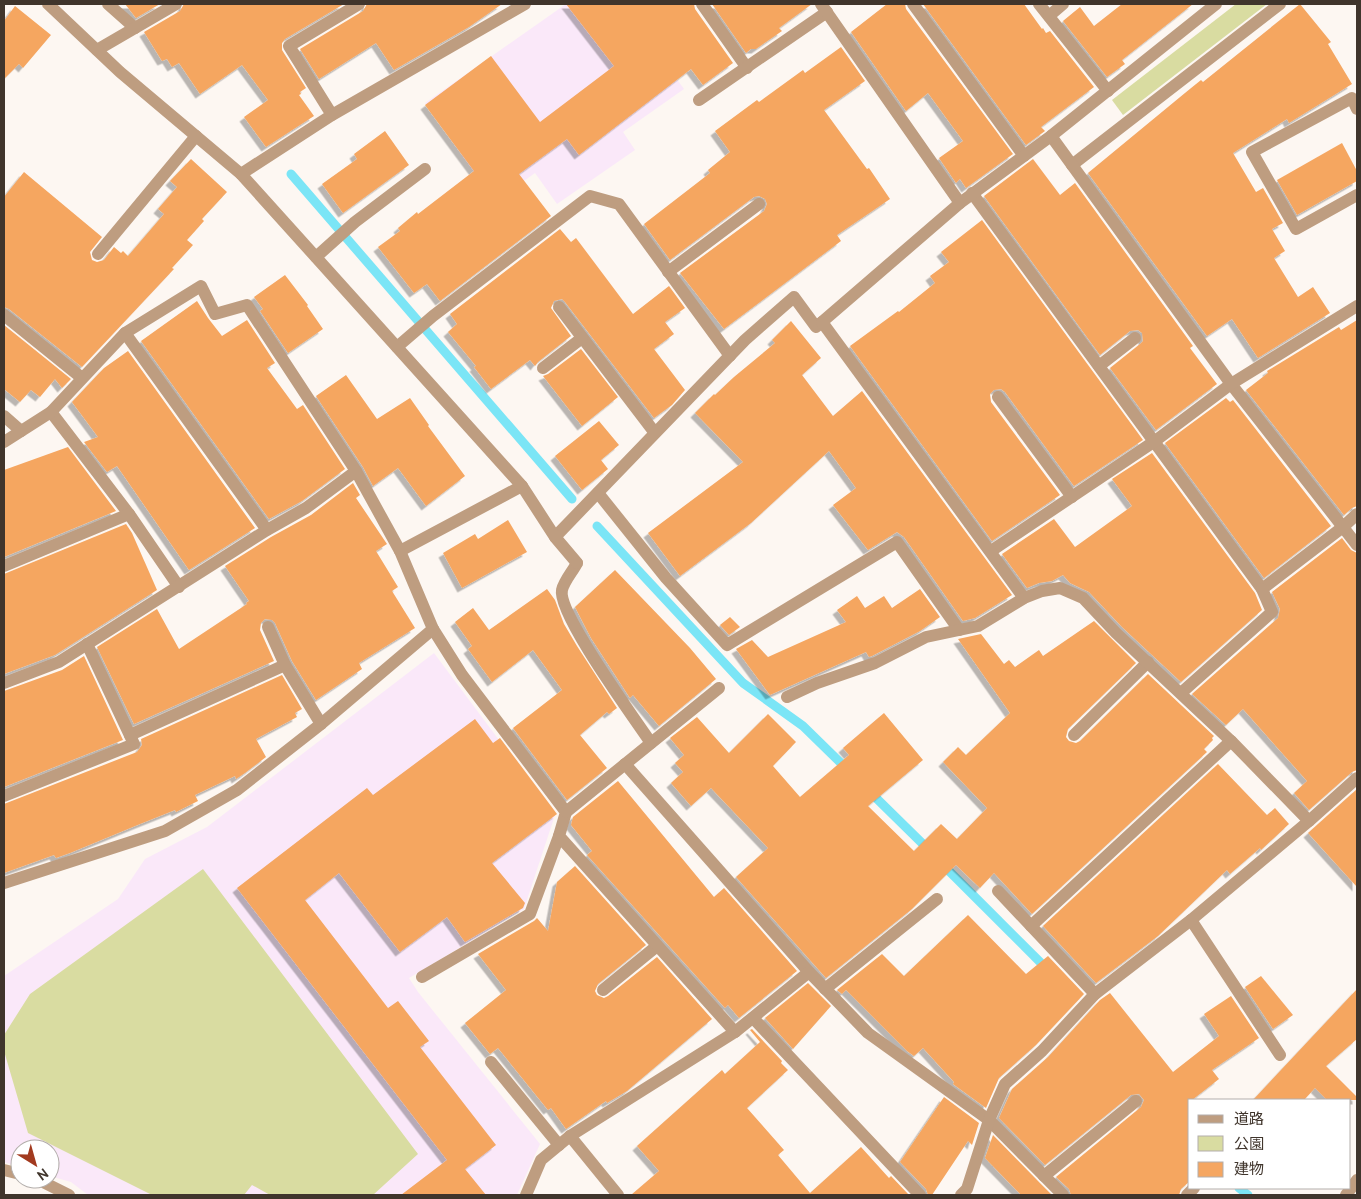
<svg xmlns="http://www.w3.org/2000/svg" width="1361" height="1199" viewBox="0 0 1361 1199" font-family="Cabin,'Noto Sans JP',sans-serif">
  <defs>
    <filter id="shadow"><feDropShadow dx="-4.5" dy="4.5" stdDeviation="0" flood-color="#0004"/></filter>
  </defs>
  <rect width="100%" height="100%" fill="#fdf7f2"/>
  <g fill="#fae8f9">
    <polygon points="566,4 623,4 684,89 623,132 635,150 557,204 535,173 495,202 425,103"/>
    <polygon points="434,653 555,815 524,909 409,978 418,992 540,1144 517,1195 88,1195 71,1182 50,1176 50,1149 20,1149 20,1167 4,1162 4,976 118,899 145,859 207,827"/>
  </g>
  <g fill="#d9dca1">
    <polygon points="1236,4 1267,4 1123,115 1112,100"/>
    <polygon points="203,869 418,1154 373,1195 270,1195 252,1185 244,1195 152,1195 28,1133 4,1051 4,1035 30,994"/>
  </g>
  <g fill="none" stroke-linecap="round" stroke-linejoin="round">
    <g stroke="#7be5f6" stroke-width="9">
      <polyline points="291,174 572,499"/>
      <polyline points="597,526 743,683 803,726 849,771"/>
      <polyline points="869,791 929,850"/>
      <polyline points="941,863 1049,971"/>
      <polyline points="1239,1188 1248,1195"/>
    </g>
  </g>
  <g fill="#f5a661" filter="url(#shadow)">
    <polygon points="125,4 160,4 136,18"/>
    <polygon points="184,4 344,4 285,39 282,43 282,50 306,88 300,92 301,94 299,95 314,116 266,147 244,117 268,100 242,65 200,94 179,63 172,67 167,59 162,61 144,32 180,11"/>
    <polygon points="367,4 502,4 469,27 394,70 376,43 319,79 300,49 363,11"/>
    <polygon points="566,4 694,4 695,9 733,63 703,85 691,69 579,155 567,139 519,174 551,216 440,301 427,284 414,293 378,247 400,231 398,228 417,212 418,214 474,171 425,105 491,56 540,122 614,66"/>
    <polygon points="712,4 812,4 779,28 782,31 756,49 751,49 746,53"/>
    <polygon points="887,4 905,4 906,9 1013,154 966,188 960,179 956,183 939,158 963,141 928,93 906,111 851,32"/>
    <polygon points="923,4 1024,4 1042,29 1043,28 1046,33 1050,31 1094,87 1041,127 1045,131 1026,145"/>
    <polygon points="1122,4 1193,4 1122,60 1125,64 1107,77 1063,21 1080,7 1094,26"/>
    <polygon points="1300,4 1331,42 1328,44 1352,84 1289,123 1287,119 1233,153 1256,192 1263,188 1283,223 1272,229 1285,251 1274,258 1298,297 1313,287 1330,313 1258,358 1232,319 1207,336 1088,173 1185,93 1201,80 1203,82"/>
    <polygon points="15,6 51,35 23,68 19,64 4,79 4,21"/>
    <polygon points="841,47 865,81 824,110 867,169 869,168 890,199 837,235 841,241 724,329 680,273 764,211 767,204 765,199 759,196 754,197 670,260 644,224 710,173 708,170 730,152 715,131 757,100 759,102 803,70 805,73"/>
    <polygon points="385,131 409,165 343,213 322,184 357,159 354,154"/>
    <polygon points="1342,143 1357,171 1357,181 1297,215 1277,180"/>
    <polygon points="191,159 227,192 202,219 204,221 187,240 193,245 172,268 174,269 82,367 9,309 4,307 4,197 24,172 102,237 90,252 92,260 97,262 104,260 114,247 121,253 123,251 128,256 164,214 158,209 177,187 170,181"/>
    <polygon points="1033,159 1060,195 1075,183 1193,346 1190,348 1217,384 1156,430 1110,368 1140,344 1143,341 1142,333 1138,330 1130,331 1100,355 984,196"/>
    <polygon points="982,220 1143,440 1074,486 1005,392 1001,389 994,390 990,394 991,402 1060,495 992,541 850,346 898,311 899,312 935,283 930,276 949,262 941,252"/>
    <polygon points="560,229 571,242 576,238 633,314 669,286 685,308 665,322 674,334 654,349 685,390 672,405 654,418 565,302 562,299 554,301 551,308 571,336 538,362 535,366 530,360 491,389 474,367 476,366 448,332 457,324 450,314"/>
    <polygon points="285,275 308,305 307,306 323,329 288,353 260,311 263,309 254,297"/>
    <polygon points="197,301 208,318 222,336 247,320 275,363 267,368 297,409 303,405 345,469 302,501 269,519 141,341"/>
    <polygon points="1357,320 1357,506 1352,508 1344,515 1246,390 1268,373 1267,371 1339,327 1341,330"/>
    <polygon points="791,321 821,358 802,375 833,416 862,391 1012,595 975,618 963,621 904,537 897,532 868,550 833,505 856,488 829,451 751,523 680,576 648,533 743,462 695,413 714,394 715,395 734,377 775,343 772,340"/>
    <polygon points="4,325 71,379 62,388 55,379 40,397 31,390 20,402 4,389"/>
    <polygon points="581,349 618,397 582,426 543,376 548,374"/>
    <polygon points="128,351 255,528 189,570 117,466 107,472 84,442 98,437 72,402 104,368"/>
    <polygon points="346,375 377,419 410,398 429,425 428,426 465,476 426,506 398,468 373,486 363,467 316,396"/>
    <polygon points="1226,398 1230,402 1233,400 1331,526 1264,578 1165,443"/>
    <polygon points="599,421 619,445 601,460 608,469 582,490 555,456"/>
    <polygon points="68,447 116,511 4,557 4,470"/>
    <polygon points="1152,453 1255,593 1262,610 1181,682 1122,627 1089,592 1070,583 1063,575 1052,581 1039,583 1027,588 1002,554 1054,519 1075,547 1132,506 1112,479"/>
    <polygon points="353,483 360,495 356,498 387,544 376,551 398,587 392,591 415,628 359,663 362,669 316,700 292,661 275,623 272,620 265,619 261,623 260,630 274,661 134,724 97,647 157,609 179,649 247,604 246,603 249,601 225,566 271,537 311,515"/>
    <polygon points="508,520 527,552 462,588 443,553 475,534 478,539"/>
    <polygon points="126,524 132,533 157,590 55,655 4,674 4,574"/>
    <polygon points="1342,538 1351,550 1357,553 1357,770 1352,772 1309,810 1294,793 1307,781 1243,709 1226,725 1192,694 1278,618 1280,609 1272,592"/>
    <polygon points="615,570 690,648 716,679 659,726 633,695 630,698 591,638 575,607"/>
    <polygon points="547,589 555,600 564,624 577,646 617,708 609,714 607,712 580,735 607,768 567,800 513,728 562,690 533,650 492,682 468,649 472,646 455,622 473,608 489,630"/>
    <polygon points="920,589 940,617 920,631 872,656 869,657 866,652 770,695 736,649 752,640 768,657 846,622 837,610 857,596 865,608 884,596 892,608"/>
    <polygon points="730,617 740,627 729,635 720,625"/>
    <polygon points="1094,621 1136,663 1068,729 1066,737 1069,741 1076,743 1080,741 1148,674 1214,736 1212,738 1213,740 1204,749 1207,752 1032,914 994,873 980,888 956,865 912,909 826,978 736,877 768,848 711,788 691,806 671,783 683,772 675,763 684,755 670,738 697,717 729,753 768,714 796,742 773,766 800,797 849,755 843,748 884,713 923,760 868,806 914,851 941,824 957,839 987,808 943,762 958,747 966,755 1010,713 958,639 981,634 1004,664 1009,660 1015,667 1039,650 1043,656"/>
    <polygon points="84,656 123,740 4,787 4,691 62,670"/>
    <polygon points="282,675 302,709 295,713 297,717 256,739 266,757 245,773 236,779 235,776 195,795 198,801 176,812 175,810 140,824 70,853 56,858 54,855 4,873 4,804 137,752 142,745 141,739"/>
    <polygon points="475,719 493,743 500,738 557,814 492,863 525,903 523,908 465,942 447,917 400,952 339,873 305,900 388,1008 398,1001 429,1041 420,1047 496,1145 465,1169 486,1195 401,1195 447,1160 237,888 367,788 373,795"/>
    <polygon points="1218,764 1267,815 1275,808 1289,824 1261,850 1260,848 1230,874 1227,870 1158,936 1096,983 1043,926"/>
    <polygon points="618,781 714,897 724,888 797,971 739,1018 728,1005 725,1008 587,855 592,851 571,825 573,817"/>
    <polygon points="1357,789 1357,887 1308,833"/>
    <polygon points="575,866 646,945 598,984 595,991 597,995 604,998 608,996 657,957 712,1019 627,1091 607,1103 606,1101 566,1129 551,1108 548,1110 498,1048 490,1054 465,1023 506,990 478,954 534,921 537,918 548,931 557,882"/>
    <polygon points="968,915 1026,974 1048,956 1084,994 1036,1045 999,1078 986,1108 953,1084 954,1082 923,1048 914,1056 907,1051 846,990 842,994 837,990 882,954 904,976"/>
    <polygon points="1261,976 1293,1015 1273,1029 1245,987"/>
    <polygon points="808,983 831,1006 793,1049 765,1018"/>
    <polygon points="1357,989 1357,1039 1326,1066 1357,1097 1357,1100 1327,1100 1315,1088 1304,1100 1253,1100"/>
    <polygon points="1110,993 1173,1072 1219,1036 1204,1014 1231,996 1259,1038 1212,1070 1219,1079 1192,1100 1190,1100 1190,1181 1181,1189 1179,1195 1071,1195 1069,1189 1056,1177 1141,1107 1144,1100 1139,1094 1131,1095 1045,1165 999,1118 1012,1089 1048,1057 1100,1000"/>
    <polygon points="752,1029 782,1061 781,1063 788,1070 747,1108 784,1150 778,1155 810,1193 861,1147 889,1178 891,1176 909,1195 631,1195 659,1171 637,1146 722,1070 725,1074 760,1042 750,1030"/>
    <polygon points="944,1097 979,1123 972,1145 968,1141 932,1195 928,1195 926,1189 900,1162"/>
    <polygon points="993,1135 1038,1181 1052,1195 1021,1195 985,1158"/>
  </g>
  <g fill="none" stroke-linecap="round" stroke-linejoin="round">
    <g stroke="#be9d80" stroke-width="12">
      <polyline points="108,4 135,28"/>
      <polyline points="702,4 747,68"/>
      <polyline points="913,4 1024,156"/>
      <polyline points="97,50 176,4"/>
      <polyline points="699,100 827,12"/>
      <polyline points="1072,165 1280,4"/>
      <polyline points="98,254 196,136"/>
      <polyline points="316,257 355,222 425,169"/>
      <polyline points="668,272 759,204"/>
      <polyline points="559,307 655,433"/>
      <polyline points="4,315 82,378"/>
      <polyline points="397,347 433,316 590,196 619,204 730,356"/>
      <polyline points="1099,366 1135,338"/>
      <polyline points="543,368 582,338"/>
      <polyline points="4,416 21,431"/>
      <polyline points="1074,735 1148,662"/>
      <polyline points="1191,920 1280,1055"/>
      <polyline points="422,977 530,914 559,836"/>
      <polyline points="603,990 657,946"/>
      <polyline points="491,1062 559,1145"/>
      <polyline points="1044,1176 1136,1101"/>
    </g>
    <g stroke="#be9d80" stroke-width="12">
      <polyline points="821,4 960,203"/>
      <polyline points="1039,4 1108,91"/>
      <polyline points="1049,16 1063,4"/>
      <polyline points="1357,109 1352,98 1252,152 1296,229 1357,195"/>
      <polyline points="332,115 289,46 359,4"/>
      <polyline points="1051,136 1231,384 1357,545"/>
      <polyline points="241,174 332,115 525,4"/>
      <polyline points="972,193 1262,589 1343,527 1357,514"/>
      <polyline points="125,333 267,530"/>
      <polyline points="998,397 1072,497"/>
      <polyline points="51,412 129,514 179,587"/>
      <polyline points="4,442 51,412 125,333 201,286 215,314 247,305 356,471 400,551 433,629 462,675 566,812 559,836 735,1032"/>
      <polyline points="598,493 666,578 727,645 897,542 959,630"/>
      <polyline points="555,537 745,340 794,297 816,327 822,322"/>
      <polyline points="400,551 522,486"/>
      <polyline points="991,551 1155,441 1231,384 1357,306"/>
      <path d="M577 563C573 571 564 581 562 590 557 613 635 719 651 743"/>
      <polyline points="4,566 129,514"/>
      <polyline points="1024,598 822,322 960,203 1051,136 1216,4"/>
      <polyline points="268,627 285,665 321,724"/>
      <polyline points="4,683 59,662 267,530 306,508 356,471"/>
      <polyline points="1181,693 1272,612 1262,589"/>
      <polyline points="787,697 817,683 875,663 926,637 978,626 1024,598 1042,591 1060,588 1083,598 1116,633 1231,741 1309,821"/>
      <polyline points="130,735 285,665"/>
      <polyline points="625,764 809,972"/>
      <polyline points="4,796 134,744 87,644"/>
      <polyline points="566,812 719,688"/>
      <polyline points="4,883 165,831 237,790 321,724 433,629"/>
      <polyline points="998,891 1095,994"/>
      <polyline points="1031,926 1231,741"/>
      <polyline points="825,989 937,899"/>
      <polyline points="753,1018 920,1195"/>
      <polyline points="570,1136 618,1195"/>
      <polyline points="4,1170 20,1174"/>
      <polyline points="37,1179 69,1195"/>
      <polyline points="526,1195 541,1160 570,1136 735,1032 809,972 868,1033 989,1120 1063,1195"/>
      <polyline points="961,1195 967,1189 989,1120 1005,1084 1042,1051 1095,994 1191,920 1309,821 1357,778"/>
      <polyline points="1187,1195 1194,1188"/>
      <polyline points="1346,1195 1357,1180"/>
    </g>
    <polyline stroke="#be9d80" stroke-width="12" points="48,4 120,72 241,174 522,486 555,537 577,563"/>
  </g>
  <rect width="1361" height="1199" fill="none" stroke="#40352c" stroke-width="10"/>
  <rect x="1188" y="1099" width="162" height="90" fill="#ffffff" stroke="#b3aeab"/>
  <rect x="1198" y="1115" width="25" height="8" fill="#be9d80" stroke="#b3aeab"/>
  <text x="1234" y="1124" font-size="15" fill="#40352c">道路</text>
  <rect x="1198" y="1136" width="25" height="15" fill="#d9dca1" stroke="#b3aeab"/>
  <text x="1234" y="1149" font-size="15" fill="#40352c">公園</text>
  <rect x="1198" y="1162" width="25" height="15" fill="#f5a661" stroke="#b3aeab"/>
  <text x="1234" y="1174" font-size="15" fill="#40352c">建物</text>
  <g transform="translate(35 1164) rotate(143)"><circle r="24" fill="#ffffff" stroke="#b3aeab"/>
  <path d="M0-4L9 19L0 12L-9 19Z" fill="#a23a1f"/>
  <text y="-8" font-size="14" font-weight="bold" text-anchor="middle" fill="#40352c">N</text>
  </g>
</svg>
